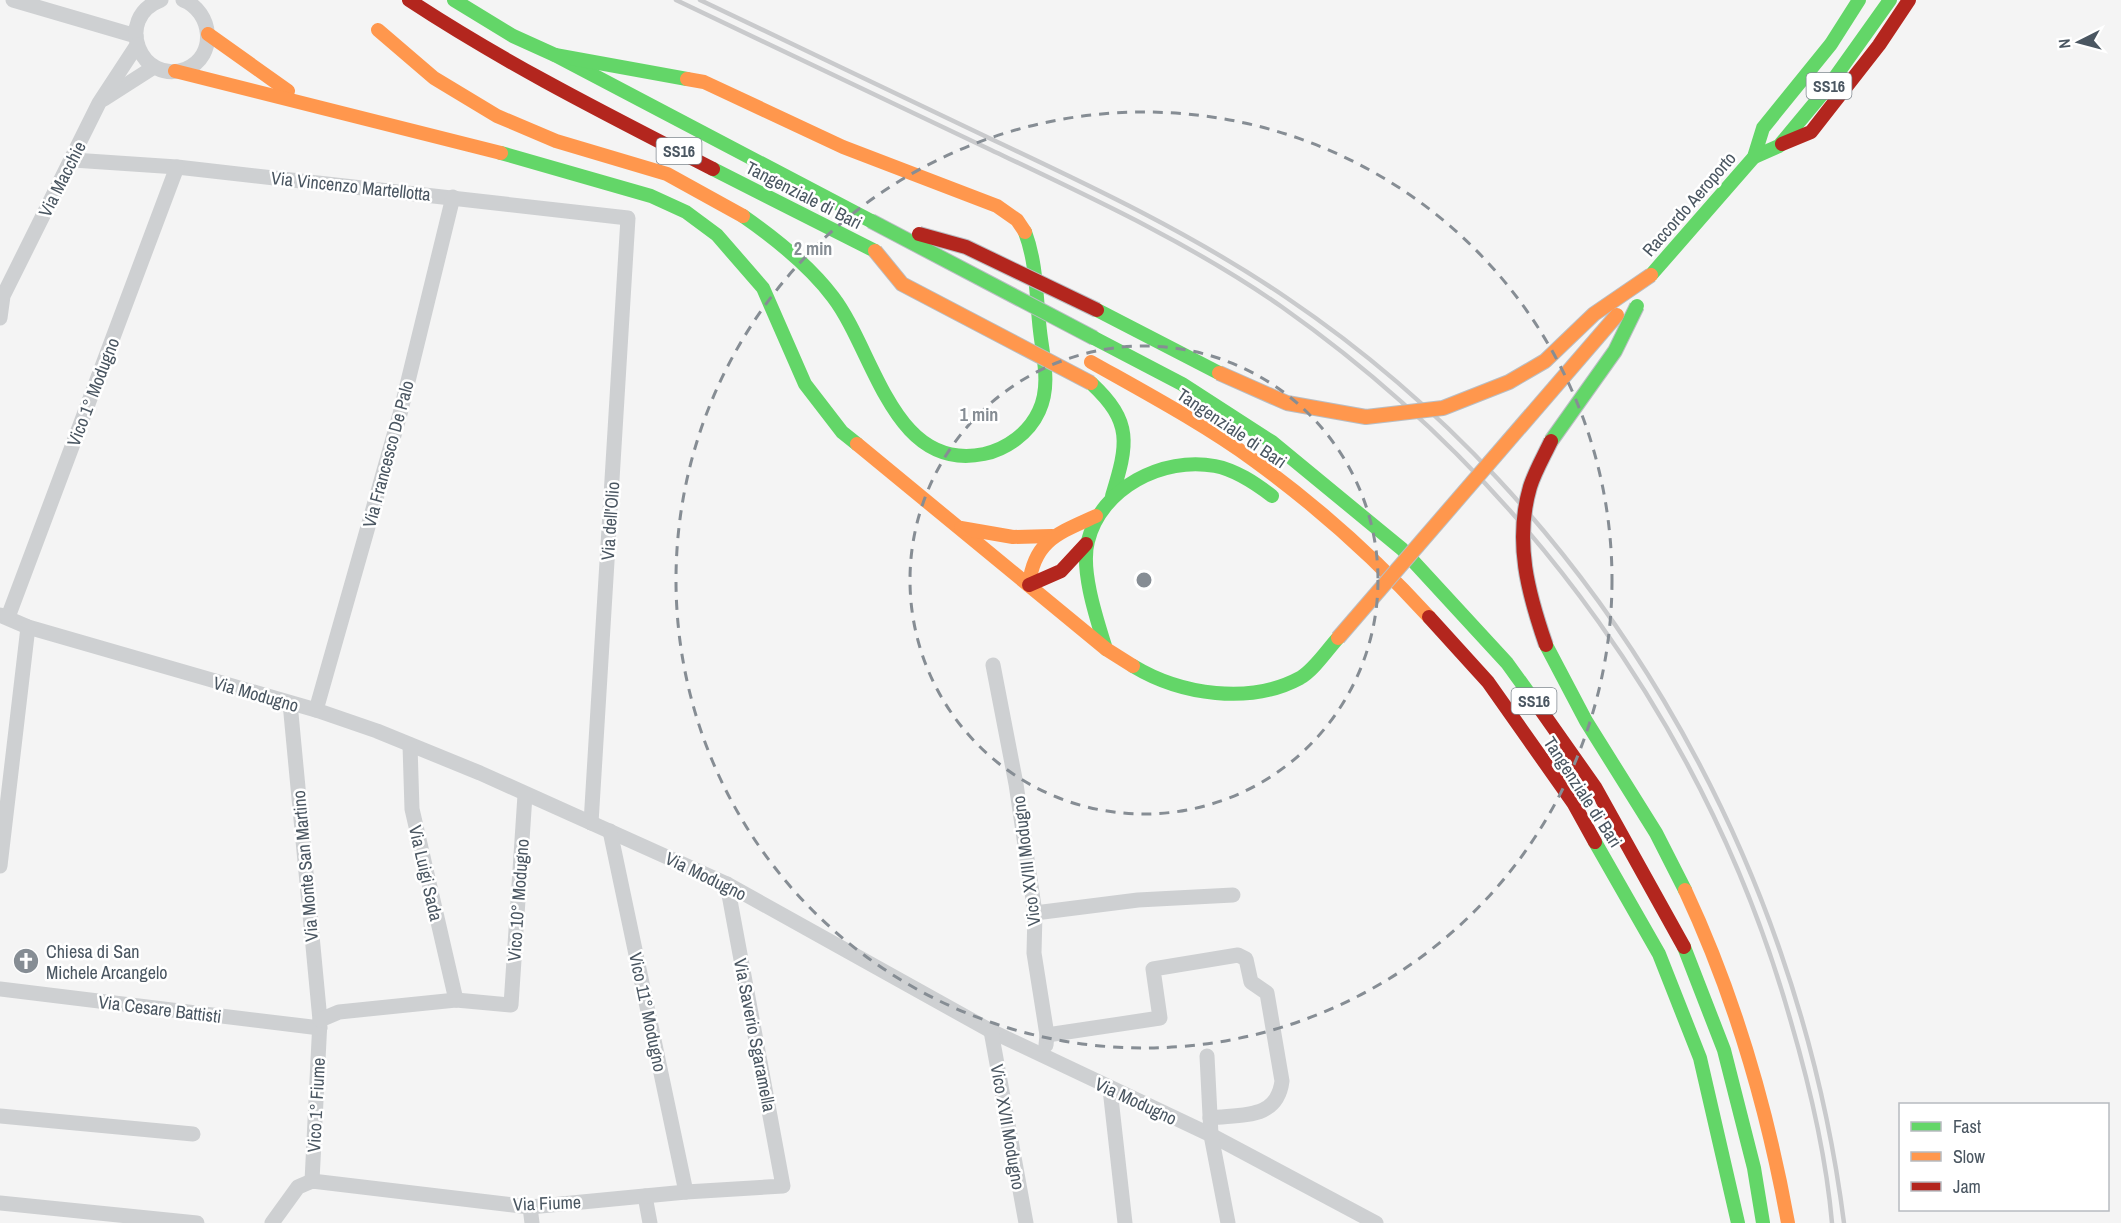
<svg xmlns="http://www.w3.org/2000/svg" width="2121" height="1223" viewBox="0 0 2121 1223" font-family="'Archivo Narrow',sans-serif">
  <rect width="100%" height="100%" fill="#f4f4f4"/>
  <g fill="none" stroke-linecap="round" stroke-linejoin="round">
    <g stroke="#ced0d2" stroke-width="15">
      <polyline points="13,0 136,36"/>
      <path d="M161 0C113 18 141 86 186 69 218 56 212 11 183 0"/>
      <polyline points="104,99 154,67"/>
      <polyline points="73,160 177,167 628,218 591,823"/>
      <polyline points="0,318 3,296 99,103 137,45"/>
      <polyline points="0,615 28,627 316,710 377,731 480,773 727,884 991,1031 1211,1135 1376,1223"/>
      <polyline points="8,617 177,167"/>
      <polyline points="993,665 1016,784 1035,913 1034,953 1047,1035 1046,1045"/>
      <polyline points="290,703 320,1020 312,1181"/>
      <polyline points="316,710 400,414 453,197"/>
      <polyline points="410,745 412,809 456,1000"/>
      <polyline points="610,831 686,1192"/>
      <polyline points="0,866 28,627"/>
      <polyline points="1035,913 1138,900 1233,895"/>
      <polyline points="0,989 320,1028"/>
      <polyline points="320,1020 339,1012 456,1000 511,1005 525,795"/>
      <polyline points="991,1031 1026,1223"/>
      <path d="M1047 1035 1160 1018 1153 969 1238 955 1246 959 1251 982 1267 993 1282 1081C1277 1120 1242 1114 1210 1118"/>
      <polyline points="1207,1056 1211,1135 1228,1223"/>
      <polyline points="1110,1089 1125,1223"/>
      <polyline points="0,1116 193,1134"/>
      <polyline points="645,1196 650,1223"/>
      <polyline points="0,1203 197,1223"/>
      <polyline points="530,1207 532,1223"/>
      <polyline points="272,1223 298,1187 312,1181 530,1207 686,1192 783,1186 727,884"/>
    </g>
    <g stroke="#63d668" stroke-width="14">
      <polyline points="454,0 513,36 555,55 871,221"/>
      <polyline points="555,55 687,79"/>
      <polyline points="501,153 651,196 686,212 717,235 763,288 805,384 842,432 857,444"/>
      <polyline points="1754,157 1779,146 1828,87 1890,0"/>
      <polyline points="713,169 875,251"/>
      <path d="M743 216C776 239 809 265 833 297 875 352 893 473 984 454 1007 449 1029 433 1039 411 1051 385 1043 358 1040 331 1036 297 1037 264 1025 232"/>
      <polyline points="1651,275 1754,157 1763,128 1831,44 1859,0"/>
      <polyline points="1097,310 1219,373"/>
      <polyline points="1094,338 1182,384 1272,442 1402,549 1507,663 1538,706"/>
      <path d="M1091 383C1133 422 1128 444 1112 496"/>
      <polyline points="1546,645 1586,721 1656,833 1685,890"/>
      <path d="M1106 649C1097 620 1080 570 1088 541 1101 488 1163 456 1215 466 1236 470 1255 483 1272 496"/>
      <path d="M1133 666C1181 695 1250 705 1300 678 1314 670 1327 650 1338 638"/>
      <polyline points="1595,842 1659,954 1700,1058 1738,1223"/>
      <polyline points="1684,947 1724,1050 1754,1168 1763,1223"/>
    </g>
    <g stroke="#ff974d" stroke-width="14">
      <polyline points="378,30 434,78 497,116 556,141 667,174 743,216"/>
      <polyline points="208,34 288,91"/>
      <polyline points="175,71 501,153"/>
      <polyline points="687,79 704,82 843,147 997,206 1017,220 1025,232"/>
      <path d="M1091 362C1146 393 1204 424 1255 461 1318 507 1377 560 1429 617"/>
      <polyline points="857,444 1106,649 1133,666"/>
      <polyline points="961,528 1013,537 1052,536"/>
      <path d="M1029 585C1034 540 1059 533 1096 516"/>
      <path d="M1685 890C1735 997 1767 1107 1788 1223"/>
    </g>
    <g stroke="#b3261e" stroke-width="14">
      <path d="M409 0C506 64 610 116 713 169"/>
      <polyline points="1782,144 1811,132 1879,45 1909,0"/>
      <polyline points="1029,585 1061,571 1086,544"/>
      <polyline points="1429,617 1488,682 1574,804 1595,842"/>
      <polyline points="1538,706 1595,787 1684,947"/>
    </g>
    <g stroke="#c9cacc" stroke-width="4.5">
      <path d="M676 0C781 50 886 100 991 150 1090 197 1192 244 1282 307 1527 480 1710 733 1791 1022 1810 1087 1826 1155 1832 1223"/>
      <path d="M700 0C796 46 893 92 989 138 1091 186 1193 234 1287 298 1596 507 1797 854 1844 1223"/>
    </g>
    <g stroke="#b9bec3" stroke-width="16" stroke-linecap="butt">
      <g id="fast-bridge">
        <polyline points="871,221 1094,338"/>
        <polyline points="1551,441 1615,351 1637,306"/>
      </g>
    </g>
    <g stroke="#b9bec3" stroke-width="16" stroke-linecap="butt">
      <g id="slow-bridge">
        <polyline points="875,251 902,284 1091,383"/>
        <polyline points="1219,373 1287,403 1366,417 1443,408 1509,382 1545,361 1594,314 1651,275"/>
        <polyline points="1338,638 1617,315"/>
      </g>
    </g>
    <g stroke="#b9bec3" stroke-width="16" stroke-linecap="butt">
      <g id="jam-bridge">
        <polyline points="919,234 966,247 1097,310"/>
        <path d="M1546 645C1528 593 1514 542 1530 487 1535 471 1544 456 1551 441"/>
      </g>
    </g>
    <use href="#fast-bridge" stroke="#63d668" stroke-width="14"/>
    <use href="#slow-bridge" stroke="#ff974d" stroke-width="14"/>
    <use href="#jam-bridge" stroke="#b3261e" stroke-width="14"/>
  </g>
  <g fill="none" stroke="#868d94" stroke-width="3" stroke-dasharray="10 8">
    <circle cx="1144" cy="580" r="234"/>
    <circle cx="1144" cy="580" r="468"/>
  </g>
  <defs>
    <g id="church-disc" transform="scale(1.35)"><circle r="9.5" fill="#868d94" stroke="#fff"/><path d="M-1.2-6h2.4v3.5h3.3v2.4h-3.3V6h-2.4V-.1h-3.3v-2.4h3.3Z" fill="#fff"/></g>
  </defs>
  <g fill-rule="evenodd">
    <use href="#church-disc" x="26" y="961"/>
  </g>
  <g text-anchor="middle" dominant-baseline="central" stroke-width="5" stroke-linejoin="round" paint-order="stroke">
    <g fill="#fff" stroke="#808990" stroke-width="1.5">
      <rect x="1806.5" y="73" width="45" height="26" rx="4.5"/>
      <rect x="656.5" y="138" width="45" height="26" rx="4.5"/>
      <rect x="1511.5" y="688" width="45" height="26" rx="4.5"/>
    </g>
    <g font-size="16" font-weight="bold" fill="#4a5661">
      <text x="1829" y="86">SS16</text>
      <text x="679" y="151">SS16</text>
      <text x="1534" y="701">SS16</text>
    </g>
    <g font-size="18" fill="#4a5661" stroke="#fff">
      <text transform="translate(62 179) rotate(-63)">Via Macchie</text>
      <text transform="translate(351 186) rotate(6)">Via Vincenzo Martellotta</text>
      <text transform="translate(804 195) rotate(27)">Tangenziale di Bari</text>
      <text transform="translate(1689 204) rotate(-49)">Raccordo Aeroporto</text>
      <text transform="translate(93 392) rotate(-69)">Vico 1° Modugno</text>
      <text transform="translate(1232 428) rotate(34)">Tangenziale di Bari</text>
      <text transform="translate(388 454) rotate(-75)">Via Francesco De Palo</text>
      <text transform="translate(610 521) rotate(-86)">Via dell'Olio</text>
      <text transform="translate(256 694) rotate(16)">Via Modugno</text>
      <text transform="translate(1583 792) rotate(57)">Tangenziale di Bari</text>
      <text transform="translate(1026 861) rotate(-97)">Vico XVIII Modugno</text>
      <text transform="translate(305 866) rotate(-95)">Via Monte San Martino</text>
      <text transform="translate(426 873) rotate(77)">Via Luigi Sada</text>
      <text transform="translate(706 876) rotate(26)">Via Modugno</text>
      <text transform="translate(518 900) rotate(-86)">Vico 10° Modugno</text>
      <text transform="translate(160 1009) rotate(7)">Via Cesare Battisti</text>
      <text transform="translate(648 1012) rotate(78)">Vico 11° Modugno</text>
      <text transform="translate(755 1035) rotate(79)">Via Saverio Sgaramella</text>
      <text transform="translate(1136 1101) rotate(25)">Via Modugno</text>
      <text transform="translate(316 1105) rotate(-87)">Vico 1° Fiume</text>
      <text transform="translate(1008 1127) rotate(80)">Vico XVII Modugno</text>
      <text transform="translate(547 1203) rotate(-2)">Via Fiume</text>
    </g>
    <g font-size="18" fill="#4a5661" stroke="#fff" text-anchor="start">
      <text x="46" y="951">Chiesa di San<tspan x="46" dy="21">Michele Arcangelo</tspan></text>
    </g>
  </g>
  <circle cx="1144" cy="580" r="9" fill="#868d94" stroke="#fff" stroke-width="3"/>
  <g font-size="18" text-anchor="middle" font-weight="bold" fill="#868d94" stroke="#fff" stroke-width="5" stroke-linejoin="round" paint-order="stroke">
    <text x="813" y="255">2 min</text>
    <text x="979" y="421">1 min</text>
  </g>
  <rect x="1899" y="1103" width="210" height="108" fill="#ffffff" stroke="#b7bbc0" stroke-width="1.5"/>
  <rect x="1911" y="1122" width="30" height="9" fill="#63d668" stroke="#b7bbc0" stroke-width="1.5"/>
  <text x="1953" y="1133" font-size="18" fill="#4a5661">Fast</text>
  <rect x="1911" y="1152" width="30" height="9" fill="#ff974d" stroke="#b7bbc0" stroke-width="1.5"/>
  <text x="1953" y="1163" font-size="18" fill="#4a5661">Slow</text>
  <rect x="1911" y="1182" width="30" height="9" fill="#b3261e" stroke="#b7bbc0" stroke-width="1.5"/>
  <text x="1953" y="1193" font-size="18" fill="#4a5661">Jam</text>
  <g transform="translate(2079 42) rotate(264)" stroke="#ffffff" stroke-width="4.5" paint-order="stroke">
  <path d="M0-4.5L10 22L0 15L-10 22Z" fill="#4a5661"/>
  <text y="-9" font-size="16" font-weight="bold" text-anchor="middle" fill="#4a5661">N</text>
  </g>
</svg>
